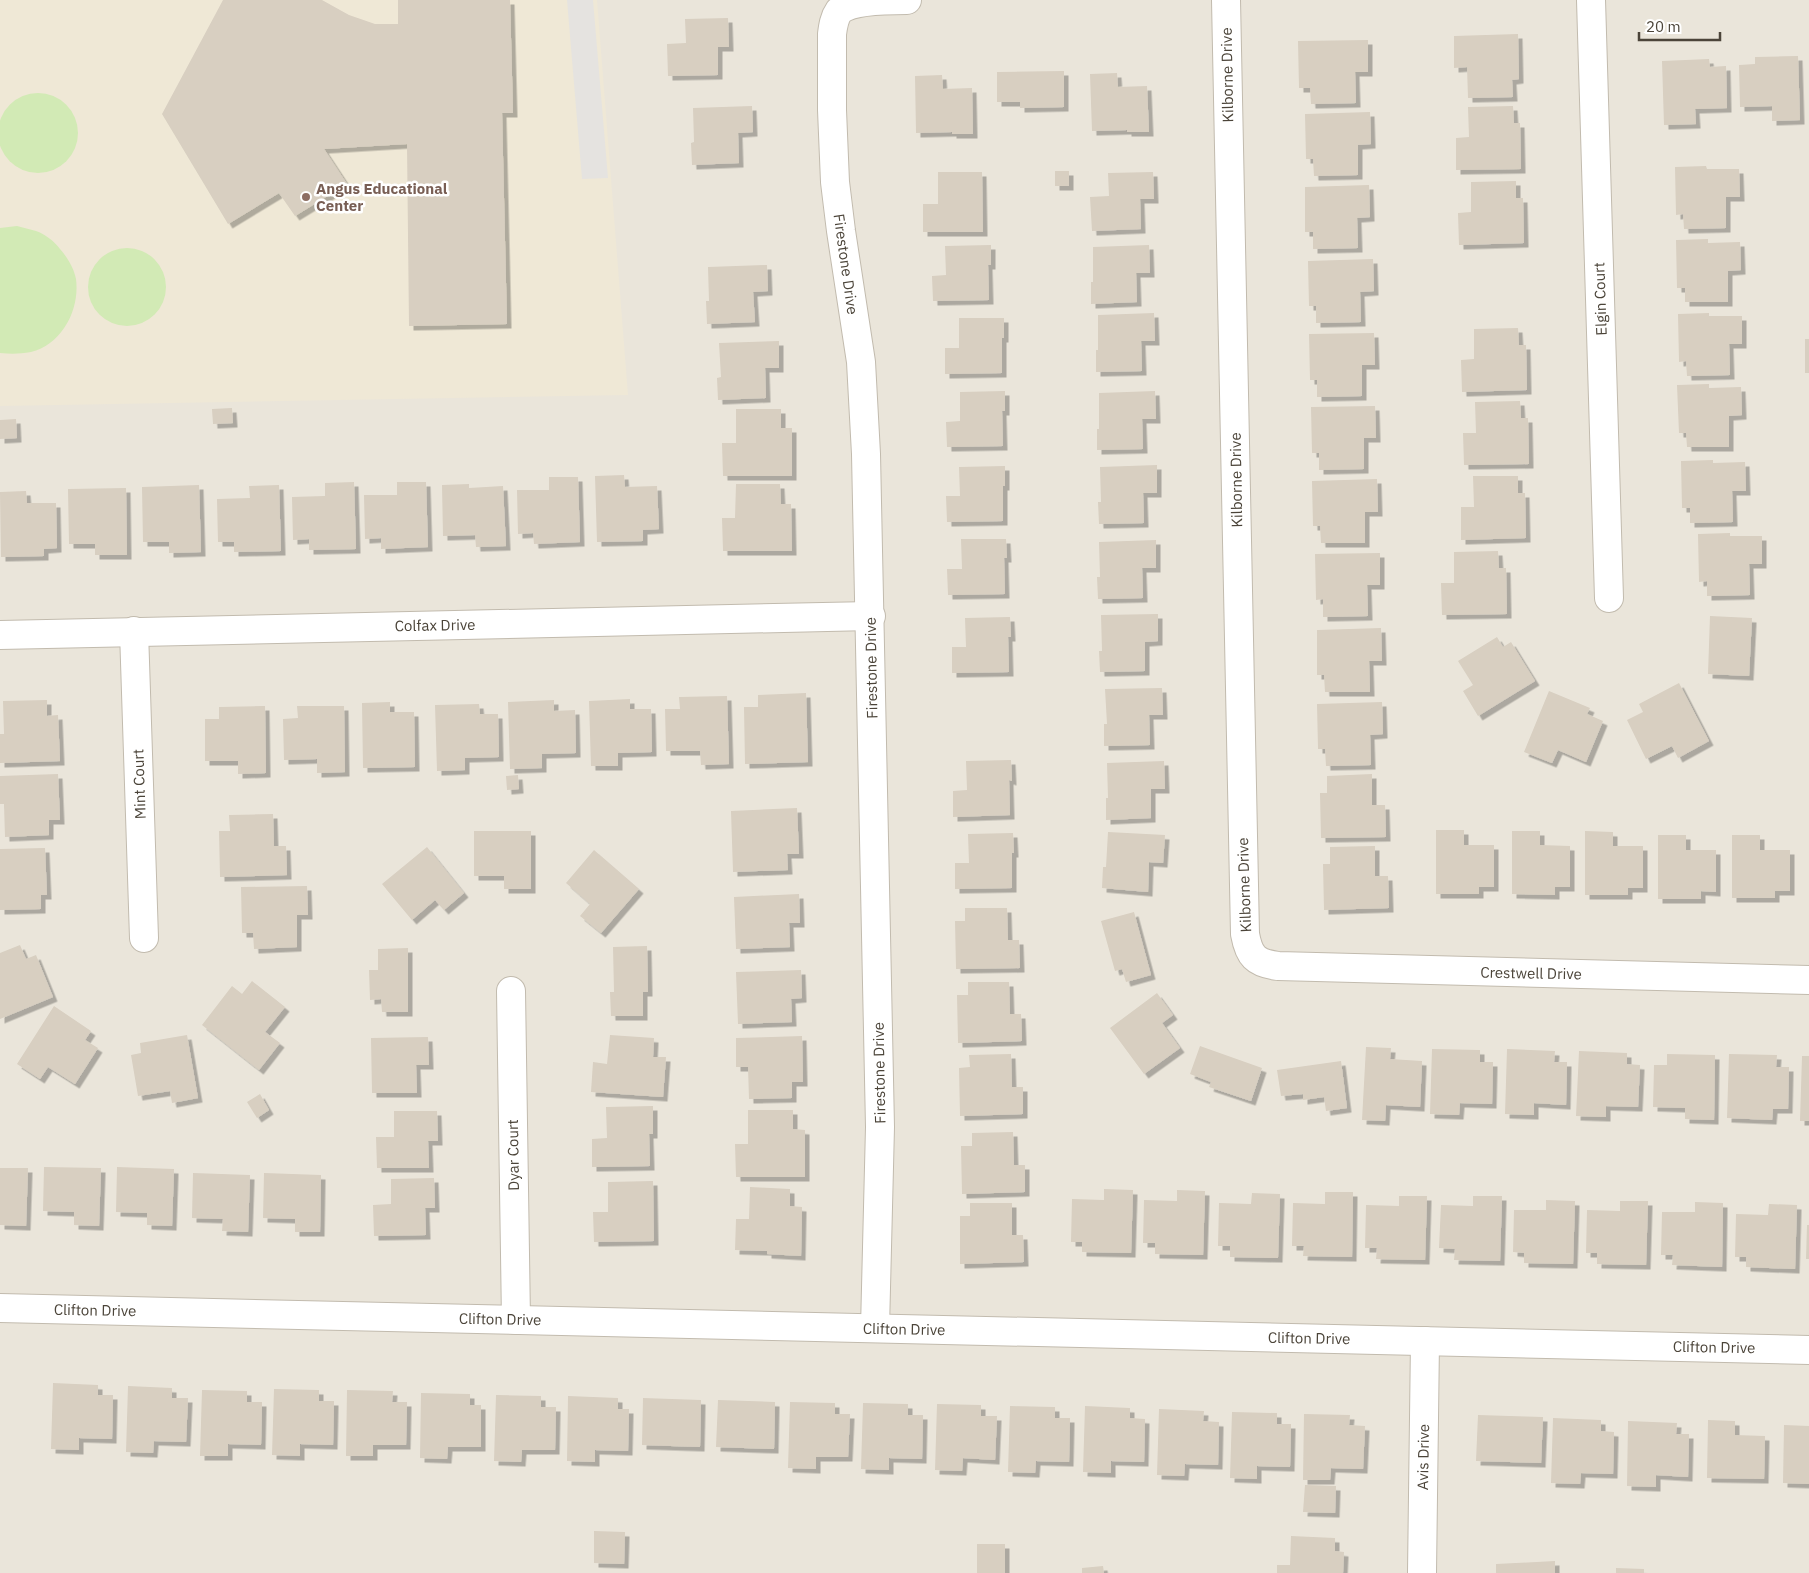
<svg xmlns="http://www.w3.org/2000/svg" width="1809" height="1573" viewBox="0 0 1809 1573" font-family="'IBM Plex Sans',sans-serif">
  <defs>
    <filter id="shadow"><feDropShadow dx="4.5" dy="4.5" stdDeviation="0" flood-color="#0004"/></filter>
  </defs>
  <rect width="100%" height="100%" fill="#f6f3ec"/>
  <rect fill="#eae5da" x="0" y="0" width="1809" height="1573"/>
  <polygon fill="#efe8d6" points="0,0 597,0 628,395 0,406"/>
  <g fill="#d2eab5">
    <circle cx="38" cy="133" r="40"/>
    <path d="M17 226C23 228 30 229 36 231 45 234 54 241 60 249 67 257 74 268 76 279 80 310 62 344 31 352 20 354 11 354 0 353V228Z"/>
    <circle cx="127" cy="287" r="39"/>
  </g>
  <polygon fill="#e5e3e0" points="567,0 593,0 608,178 582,179"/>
  <g fill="#d8cfc1" filter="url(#shadow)">
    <polygon points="223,0 322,0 349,15 375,24 398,24 398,0 510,0 513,113 502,113 507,324 409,326 407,144 324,149 347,184 295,216 279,193 228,224 162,114"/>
    <polygon points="728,18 729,47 718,47 718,75 668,76 667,44 686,43 685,19"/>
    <polygon points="1518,34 1519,79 1512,80 1513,97 1468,98 1467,67 1454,68 1454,36"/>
    <polygon points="1368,40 1368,72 1355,72 1356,103 1311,104 1310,88 1299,88 1298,41"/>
    <polygon points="1798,56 1800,120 1772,121 1772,106 1740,107 1739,65 1755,64 1755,57"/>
    <polygon points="1709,59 1710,67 1726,66 1727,108 1695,109 1696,124 1664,125 1662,61"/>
    <polygon points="1064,71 1064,107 1020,108 1020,102 997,102 997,72"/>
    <polygon points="1117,73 1118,87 1147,86 1149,132 1127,132 1127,130 1092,131 1090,74"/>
    <polygon points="942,75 943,89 972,88 973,134 952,134 952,132 916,133 915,76"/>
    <polygon points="752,106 753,132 738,133 739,163 692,165 691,143 694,142 693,108"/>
    <polygon points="1513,106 1514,123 1520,123 1521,169 1456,170 1456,138 1469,137 1468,107"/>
    <polygon points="1370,112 1371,144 1358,145 1358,175 1314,176 1313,159 1306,159 1305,114"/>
    <polygon points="1706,166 1707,169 1739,169 1740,197 1726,197 1726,228 1684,229 1683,214 1676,215 1675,167"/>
    <rect x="1055" y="171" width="14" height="15"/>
    <polygon points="938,172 982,172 983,232 923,232 923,204 938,204"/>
    <polygon points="1153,172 1154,199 1140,199 1141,229 1092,231 1090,197 1109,196 1108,173"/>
    <polygon points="1516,181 1516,198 1523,198 1524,243 1459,245 1458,213 1471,212 1471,182"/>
    <polygon points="1369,185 1370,217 1357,218 1358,248 1313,249 1313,232 1305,232 1305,187"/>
    <polygon points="1708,239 1708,243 1740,242 1741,270 1728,271 1728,302 1685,302 1685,288 1677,288 1676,240"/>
    <polygon points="991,245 991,265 988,265 989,300 933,301 932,276 946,275 945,246"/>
    <polygon points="1149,245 1150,273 1136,273 1137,302 1091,304 1091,282 1093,282 1093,247"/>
    <polygon points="1373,259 1374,291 1360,292 1361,322 1316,323 1316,306 1309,306 1308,261"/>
    <polygon points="767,265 768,291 753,292 755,322 707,324 706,301 709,301 708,267"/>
    <polygon points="1154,313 1155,341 1141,341 1142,371 1096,372 1096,350 1098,350 1098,315"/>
    <polygon points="1709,313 1709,316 1742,316 1742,344 1729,344 1730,375 1687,376 1686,361 1679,362 1678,314"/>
    <polygon points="959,318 1004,318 1004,338 1002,338 1002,373 945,374 945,348 959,348"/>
    <polygon points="1518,328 1519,345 1526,345 1527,390 1462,392 1461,360 1474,359 1474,329"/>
    <polygon points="1374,333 1375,365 1362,365 1362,396 1317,397 1317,380 1310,380 1309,334"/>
    <rect x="1805" y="339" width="4" height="34"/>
    <polygon points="779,341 779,368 765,368 766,398 718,400 717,378 721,377 719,343"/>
    <polygon points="1709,384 1709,388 1741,387 1742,415 1729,416 1729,447 1687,447 1686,433 1679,433 1677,385"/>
    <polygon points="1005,391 1005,411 1002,411 1003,446 947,447 946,422 960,421 960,392"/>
    <polygon points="1155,391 1156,419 1142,419 1143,449 1097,450 1097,429 1099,429 1099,393"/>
    <polygon points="1520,401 1521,418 1528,418 1529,464 1464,465 1463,433 1476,433 1475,402"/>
    <polygon points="1375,406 1376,438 1364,438 1364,469 1319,470 1319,453 1312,453 1311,407"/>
    <polygon points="232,408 233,423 213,424 212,409"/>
    <polygon points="736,409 781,409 781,428 792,428 792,476 723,476 722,443 736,443"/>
    <polygon points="16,419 17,438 0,439 0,420"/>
    <polygon points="1713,460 1713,463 1745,462 1746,491 1732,491 1733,522 1690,523 1690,508 1682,508 1681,461"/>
    <polygon points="1157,465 1157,493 1143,493 1144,523 1099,524 1098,502 1101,502 1100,467"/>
    <polygon points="1005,466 1005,486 1003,486 1003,521 947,522 946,496 960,496 959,467"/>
    <polygon points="624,475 625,487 657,486 659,529 643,530 643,541 597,542 595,476"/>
    <polygon points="1473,476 1518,476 1518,493 1525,493 1526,538 1461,540 1461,507 1474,507"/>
    <polygon points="549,477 578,477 580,542 534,544 533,533 518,534 517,490 549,490"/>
    <polygon points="1377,479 1378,512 1365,512 1365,543 1321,543 1320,526 1313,526 1312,481"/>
    <polygon points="354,482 356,549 309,550 309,539 293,540 292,497 325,496 325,483"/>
    <polygon points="397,482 426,482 428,547 381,549 381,538 365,539 364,495 397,495"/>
    <polygon points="469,484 469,488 503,486 506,546 476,547 475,535 443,536 442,485"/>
    <polygon points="736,484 780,484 781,504 791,504 792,551 723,551 722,518 735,518"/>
    <polygon points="199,485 201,552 169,553 169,542 143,542 142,487"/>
    <polygon points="279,485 281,551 234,552 234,542 218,542 217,499 250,498 249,486"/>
    <polygon points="126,488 127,555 95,555 95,544 69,544 68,489"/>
    <polygon points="26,491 27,503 56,503 57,548 44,549 44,556 1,557 0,492"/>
    <polygon points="1730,533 1730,536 1762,536 1762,564 1749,564 1750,595 1707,596 1707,581 1699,582 1698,534"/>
    <polygon points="961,539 1006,539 1007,558 1004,558 1005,594 948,595 947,569 962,569"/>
    <polygon points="1156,540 1156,568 1142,568 1143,598 1098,599 1097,577 1100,577 1099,542"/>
    <polygon points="1498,551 1499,568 1506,568 1507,614 1442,615 1441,583 1454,583 1454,552"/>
    <polygon points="1380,553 1380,585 1367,585 1368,616 1323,617 1323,599 1316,600 1315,554"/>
    <polygon points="1158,614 1158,641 1145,642 1145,671 1100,672 1099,651 1102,651 1101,615"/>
    <polygon points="1710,616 1752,618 1749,676 1708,674"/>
    <polygon points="1010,617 1011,637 1008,637 1009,672 952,673 952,647 966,647 965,618"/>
    <polygon points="1381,628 1382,661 1369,661 1370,692 1325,692 1324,675 1317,675 1317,630"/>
    <polygon points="1497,637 1503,647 1511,642 1535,681 1478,716 1463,691 1473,685 1458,661"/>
    <polygon points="1679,683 1709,741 1678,758 1672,746 1646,759 1627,720 1643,712 1639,704"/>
    <polygon points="1162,688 1163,715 1149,715 1150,745 1104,746 1104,724 1107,724 1105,689"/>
    <polygon points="1549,691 1590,708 1587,714 1603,721 1586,762 1558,750 1552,763 1524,752"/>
    <polygon points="806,693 808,762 745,764 744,707 758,707 758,695"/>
    <polygon points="727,696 729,764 701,765 700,751 666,751 665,709 680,709 679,697"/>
    <polygon points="630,699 630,709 651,709 652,752 618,753 618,766 591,766 589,701"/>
    <polygon points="47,700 47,716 58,715 60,761 0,763 0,734 4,734 3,701"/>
    <polygon points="554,700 554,711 575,710 576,753 542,754 542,768 510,769 508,702"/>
    <polygon points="390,702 390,712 414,712 415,767 363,768 362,703"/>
    <polygon points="1382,702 1383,734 1370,735 1371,765 1326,766 1325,749 1318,749 1317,704"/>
    <polygon points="479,704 480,714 498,714 499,757 465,758 465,770 437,771 435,705"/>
    <polygon points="265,706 266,773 238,774 238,761 205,761 205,719 219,719 219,707"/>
    <polygon points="297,706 344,706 345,772 317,773 317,759 284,760 283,719 298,718"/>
    <polygon points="1011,760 1012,781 1009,780 1010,815 953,817 953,791 967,790 966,761"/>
    <polygon points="1164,761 1165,789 1151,789 1151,818 1106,820 1106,798 1108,798 1107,763"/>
    <polygon points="58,774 60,820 49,820 49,835 5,837 4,804 0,804 0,776"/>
    <polygon points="1372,774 1372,805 1385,805 1386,837 1321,838 1320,793 1327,793 1327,776"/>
    <polygon points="518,775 519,789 507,790 506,776"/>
    <polygon points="797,808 799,854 787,854 788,870 733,872 731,811"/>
    <polygon points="273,814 274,846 286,846 287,875 220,877 219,831 230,831 229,815"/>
    <polygon points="1436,830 1464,830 1464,845 1494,845 1494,887 1479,887 1479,894 1436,894"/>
    <polygon points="474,831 531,831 531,889 504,889 504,876 474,876"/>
    <polygon points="1512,831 1540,831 1540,845 1570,846 1570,887 1555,887 1555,895 1512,894"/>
    <polygon points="1585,831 1613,832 1613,846 1643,846 1643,888 1628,888 1628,895 1585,895"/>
    <polygon points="1108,832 1165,835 1163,863 1149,862 1148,892 1102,888 1103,867 1106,867"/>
    <polygon points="1013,833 1014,853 1012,853 1012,888 955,889 955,863 969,863 968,834"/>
    <polygon points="1658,835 1686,835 1686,850 1716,850 1716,892 1701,891 1701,899 1658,899"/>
    <polygon points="1732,835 1760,835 1760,850 1790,850 1790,891 1775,891 1775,898 1732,898"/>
    <polygon points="1375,846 1375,876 1388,876 1389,908 1324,910 1323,864 1330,864 1330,847"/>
    <polygon points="427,847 464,893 444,910 435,900 412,920 382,884"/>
    <polygon points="45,848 47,895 41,895 41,909 0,910 0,849"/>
    <polygon points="594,850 639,889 601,933 580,916 590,904 566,883"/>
    <polygon points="307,886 308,915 297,915 297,947 254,949 253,933 242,933 241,887"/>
    <polygon points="799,894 800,923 789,923 790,947 736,949 734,897"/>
    <polygon points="965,908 1007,908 1008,940 1019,940 1020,968 956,969 955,921 965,921"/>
    <polygon points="1134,912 1151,975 1126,982 1122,969 1115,971 1101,921"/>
    <polygon points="20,945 26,959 36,955 53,997 0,1019 0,953"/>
    <polygon points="647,946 648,992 643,992 643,1016 611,1016 610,992 614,992 613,947"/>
    <polygon points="408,948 408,1012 382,1012 381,999 370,1000 369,970 378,970 378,949"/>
    <polygon points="801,970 802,998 791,999 792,1022 738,1024 736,972"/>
    <polygon points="252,981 285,1007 265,1032 280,1043 259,1070 202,1025 232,986 242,994"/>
    <polygon points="968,982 1009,982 1010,1014 1021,1014 1022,1041 958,1043 957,995 968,995"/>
    <polygon points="1157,993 1173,1015 1162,1023 1180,1048 1144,1074 1110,1028"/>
    <polygon points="54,1006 91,1031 85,1040 98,1048 75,1084 48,1067 40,1079 17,1064"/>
    <polygon points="187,1035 198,1098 172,1103 170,1091 138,1096 131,1055 141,1053 140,1043"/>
    <polygon points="610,1035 654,1038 653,1057 666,1057 663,1097 591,1092 593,1062 607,1064"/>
    <polygon points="802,1036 803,1082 792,1082 792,1098 749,1099 748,1067 736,1067 736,1038"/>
    <polygon points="428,1037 429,1065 416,1065 417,1093 372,1093 371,1038"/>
    <polygon points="1200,1046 1262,1068 1251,1101 1209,1087 1211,1082 1190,1074"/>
    <polygon points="1366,1047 1391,1048 1390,1059 1422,1061 1420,1107 1386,1105 1385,1121 1362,1120"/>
    <polygon points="1432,1049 1480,1050 1480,1062 1493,1062 1492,1104 1460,1103 1459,1115 1430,1114"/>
    <polygon points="1507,1049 1555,1051 1554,1062 1567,1062 1566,1105 1534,1103 1534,1115 1505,1114"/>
    <polygon points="1579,1051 1627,1053 1627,1064 1640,1065 1638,1107 1606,1106 1606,1117 1576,1116"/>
    <polygon points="1011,1054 1012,1087 1023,1087 1023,1114 960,1116 959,1068 970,1067 969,1055"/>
    <polygon points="1667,1054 1715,1055 1714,1120 1685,1119 1685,1108 1653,1107 1654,1065 1667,1065"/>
    <polygon points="1729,1054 1777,1055 1776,1067 1789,1067 1788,1109 1773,1109 1772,1120 1727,1118"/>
    <polygon points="1802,1056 1809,1056 1809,1121 1800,1121"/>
    <polygon points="1341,1061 1347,1108 1326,1111 1324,1097 1303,1100 1303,1094 1281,1096 1277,1070"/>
    <polygon points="260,1094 269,1110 257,1118 247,1102"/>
    <polygon points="653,1106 653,1134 649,1134 650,1166 592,1167 592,1139 607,1138 606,1107"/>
    <polygon points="748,1110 793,1110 793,1129 805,1130 805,1177 736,1177 735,1144 748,1144"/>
    <polygon points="394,1111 437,1111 438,1141 428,1141 429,1168 377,1168 376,1137 394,1137"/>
    <polygon points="1013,1132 1014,1165 1025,1165 1025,1192 962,1194 961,1146 972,1146 972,1133"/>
    <polygon points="44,1167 101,1168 99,1226 74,1225 74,1212 43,1211"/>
    <polygon points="117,1167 174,1169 172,1226 147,1225 147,1213 116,1212"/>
    <polygon points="0,1168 28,1168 26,1226 0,1225"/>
    <polygon points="193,1173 250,1175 248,1232 222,1231 223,1219 192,1218"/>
    <polygon points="264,1173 321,1175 320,1232 295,1232 295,1219 263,1218"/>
    <polygon points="434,1178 435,1208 425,1208 426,1235 374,1236 373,1205 391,1204 391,1179"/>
    <polygon points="653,1181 654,1241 594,1242 593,1212 608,1212 608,1182"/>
    <polygon points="750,1187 790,1189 790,1206 802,1207 801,1256 767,1254 767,1251 735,1250 736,1219 749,1219"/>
    <polygon points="1104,1189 1133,1190 1131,1253 1082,1252 1082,1242 1071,1242 1072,1199 1104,1200"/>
    <polygon points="1177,1190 1205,1191 1203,1255 1155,1254 1155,1243 1143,1243 1144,1200 1177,1201"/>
    <polygon points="1325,1192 1353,1192 1352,1257 1303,1256 1304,1246 1292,1246 1293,1203 1325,1204"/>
    <polygon points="1252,1193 1280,1194 1278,1258 1230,1257 1230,1246 1218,1246 1219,1203 1251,1204"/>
    <polygon points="1399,1196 1427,1196 1425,1260 1376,1259 1377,1248 1365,1248 1366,1205 1399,1206"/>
    <polygon points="1473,1196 1502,1196 1500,1261 1454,1260 1455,1249 1439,1248 1441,1205 1473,1206"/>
    <polygon points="1546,1200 1575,1201 1573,1264 1524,1263 1524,1253 1513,1252 1514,1210 1546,1210"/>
    <polygon points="1620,1201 1648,1201 1646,1265 1597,1264 1597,1253 1586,1253 1587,1210 1620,1211"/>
    <polygon points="1695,1202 1723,1203 1722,1267 1672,1265 1673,1255 1661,1255 1662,1212 1695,1212"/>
    <polygon points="970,1203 1012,1203 1012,1235 1023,1235 1024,1262 960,1264 960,1216 970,1216"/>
    <polygon points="1769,1204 1797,1205 1795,1269 1746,1267 1746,1257 1735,1257 1736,1214 1768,1215"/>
    <polygon points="1807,1225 1809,1225 1809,1259 1806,1259"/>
    <polygon points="53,1383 98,1385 98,1395 113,1395 112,1439 79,1438 79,1450 51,1449"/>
    <polygon points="128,1386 172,1388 172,1398 188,1398 186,1442 154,1441 153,1453 126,1452"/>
    <polygon points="274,1389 319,1390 319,1401 334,1401 333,1445 300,1444 300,1456 272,1455"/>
    <polygon points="202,1390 247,1391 247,1402 262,1402 261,1445 228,1444 228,1456 200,1456"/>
    <polygon points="347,1390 393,1391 392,1402 407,1402 406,1445 373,1445 373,1456 346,1456"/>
    <polygon points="421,1393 470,1394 470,1405 481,1405 481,1447 448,1447 447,1459 420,1458"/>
    <polygon points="496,1395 541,1396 541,1407 556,1407 555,1450 522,1450 521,1462 494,1461"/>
    <polygon points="568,1396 618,1398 618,1409 629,1409 628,1451 595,1450 595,1462 567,1461"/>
    <polygon points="643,1398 701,1400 700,1447 642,1445"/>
    <polygon points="718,1400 775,1402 774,1449 716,1447"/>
    <polygon points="790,1402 835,1403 835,1414 850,1414 848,1457 816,1457 816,1469 788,1468"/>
    <polygon points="863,1403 908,1404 908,1415 923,1415 922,1459 889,1458 889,1470 861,1469"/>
    <polygon points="937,1404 981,1405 981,1416 997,1416 995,1460 963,1458 962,1471 935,1470"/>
    <polygon points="1010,1406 1055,1407 1055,1418 1070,1418 1069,1462 1036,1461 1035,1473 1008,1472"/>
    <polygon points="1085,1406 1130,1408 1130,1418 1145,1419 1144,1462 1111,1461 1111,1473 1083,1472"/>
    <polygon points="1159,1409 1204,1411 1203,1421 1219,1422 1218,1465 1185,1464 1184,1476 1157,1475"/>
    <polygon points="1232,1412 1277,1413 1277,1424 1291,1424 1290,1467 1257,1466 1257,1479 1230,1478"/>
    <polygon points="1304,1414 1350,1415 1349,1425 1365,1426 1363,1469 1331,1468 1330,1480 1303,1480"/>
    <polygon points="1478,1415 1543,1417 1541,1463 1476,1461"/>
    <polygon points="1553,1418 1601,1420 1601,1431 1614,1432 1613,1474 1581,1473 1580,1484 1551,1483"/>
    <polygon points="1708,1420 1735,1421 1735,1435 1765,1436 1764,1479 1707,1478"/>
    <polygon points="1628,1421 1677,1423 1676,1434 1689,1434 1688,1477 1656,1475 1656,1487 1627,1486"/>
    <polygon points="1784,1425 1809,1426 1809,1484 1783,1483"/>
    <polygon points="1305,1485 1336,1486 1335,1513 1303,1512"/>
    <polygon points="594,1531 625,1532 624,1564 594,1563"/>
    <polygon points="1291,1536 1335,1538 1335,1551 1344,1552 1343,1573 1277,1573 1277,1565 1290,1565"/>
    <rect x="977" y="1544" width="28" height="29"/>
    <polygon points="1555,1561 1555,1573 1496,1573 1496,1564"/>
    <polygon points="1103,1566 1104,1573 1082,1573 1082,1568"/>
    <polygon points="1616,1568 1644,1569 1644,1573 1616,1573"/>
  </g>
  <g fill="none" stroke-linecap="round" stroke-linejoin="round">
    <g stroke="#c2bbae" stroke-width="30">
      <g id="street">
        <path d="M1226 0 1245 934C1249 956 1255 963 1278 966L1809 980"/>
        <polyline points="1591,0 1609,598"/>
        <polyline points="134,631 144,938"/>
        <polyline points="0,635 871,616"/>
        <polyline points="511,991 516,1320"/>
        <polyline points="0,1308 1809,1350"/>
        <path d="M875 1328 880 1127 866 454 861 362 841 231 835 182 832 110V34C833 26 834 18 839 11 852 0 888 0 907 0"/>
        <polyline points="1422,1573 1425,1341"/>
      </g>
    </g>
    <use href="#street" stroke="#fff" stroke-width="28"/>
  </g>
  <circle fill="#8d6e63" stroke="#fff" stroke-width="2" cx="306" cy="197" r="5"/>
  <g text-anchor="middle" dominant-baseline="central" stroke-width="5" stroke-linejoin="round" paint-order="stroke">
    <g font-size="15" fill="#4b4439" stroke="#fff">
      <text transform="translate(1227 75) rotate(-91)">Kilborne Drive</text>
      <text transform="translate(846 264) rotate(82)">Firestone Drive</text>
      <text transform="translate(1600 299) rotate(-92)">Elgin Court</text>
      <text transform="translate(1236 480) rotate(-91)">Kilborne Drive</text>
      <text transform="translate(435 625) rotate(-1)">Colfax Drive</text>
      <text transform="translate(871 668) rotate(-91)">Firestone Drive</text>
      <text transform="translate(139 784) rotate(-92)">Mint Court</text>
      <text transform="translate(1244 885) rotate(-92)">Kilborne Drive</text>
      <text transform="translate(1531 973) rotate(1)">Crestwell Drive</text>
      <text transform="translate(879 1073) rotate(-91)">Firestone Drive</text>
      <text transform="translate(513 1155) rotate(-91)">Dyar Court</text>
      <text transform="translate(95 1310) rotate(1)">Clifton Drive</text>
      <text transform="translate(500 1319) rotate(1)">Clifton Drive</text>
      <text transform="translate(904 1329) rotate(1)">Clifton Drive</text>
      <text transform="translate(1309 1338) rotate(1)">Clifton Drive</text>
      <text transform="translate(1714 1347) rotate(1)">Clifton Drive</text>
      <text transform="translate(1423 1457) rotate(-89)">Avis Drive</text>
    </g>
    <g font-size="15" font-weight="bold" fill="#785e54" stroke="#fff" text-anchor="start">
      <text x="316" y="188">Angus Educational<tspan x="316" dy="17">Center</tspan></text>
    </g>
  </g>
  <path d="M1639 32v8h81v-8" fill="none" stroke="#4b4439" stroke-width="2.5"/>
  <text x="1646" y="32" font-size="15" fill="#4b4439" stroke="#ffffff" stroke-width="4" paint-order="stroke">20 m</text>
</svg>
